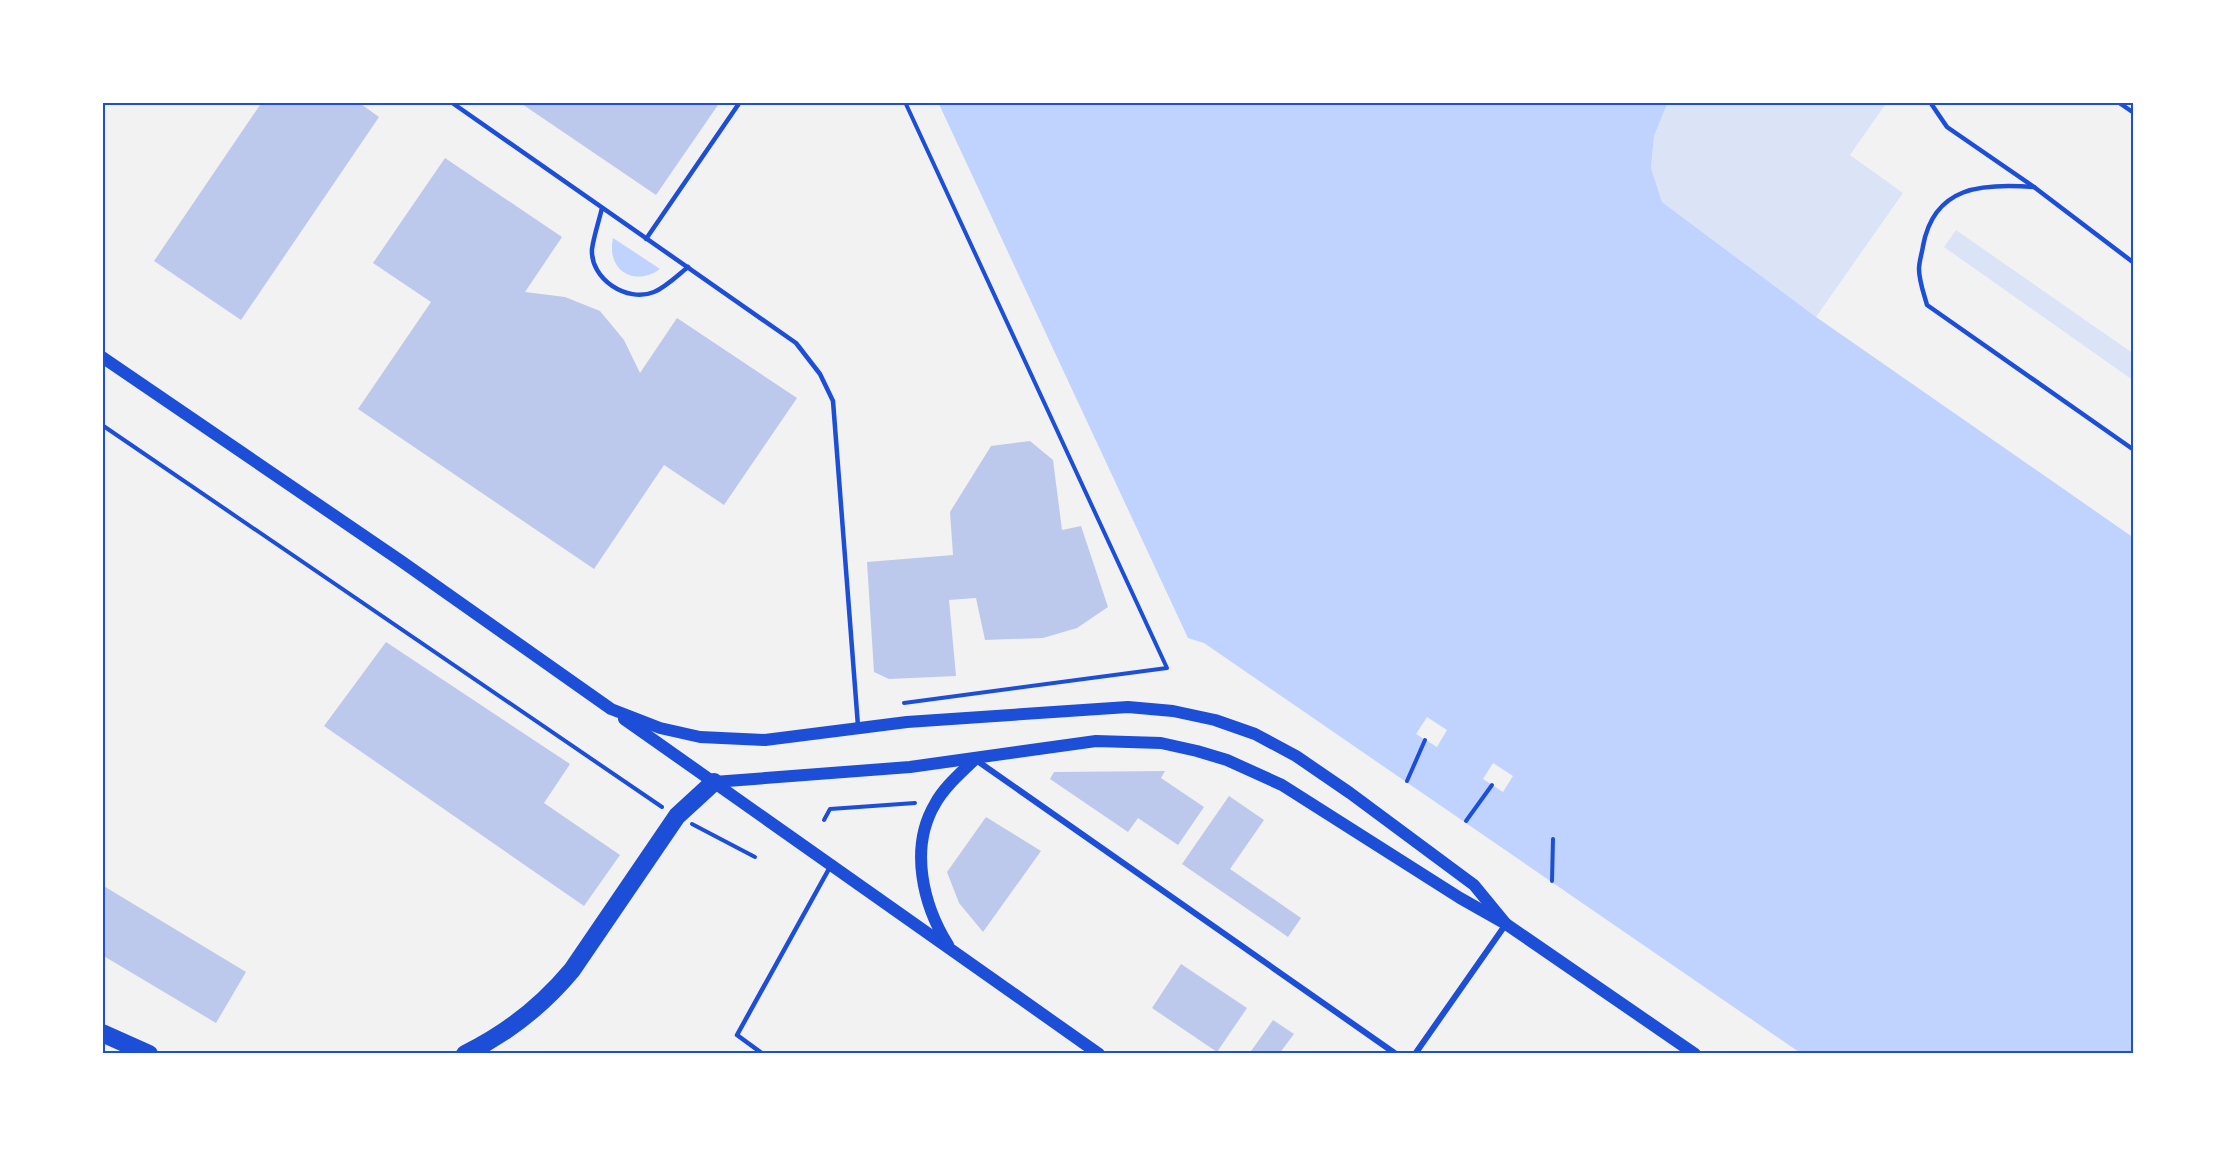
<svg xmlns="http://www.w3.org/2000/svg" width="2236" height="1156" viewBox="0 0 2236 1156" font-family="'Source Sans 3',sans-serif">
  <rect width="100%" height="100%" fill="#f2f2f2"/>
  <g fill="#dbe4f7">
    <polygon points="1668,102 1887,102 1850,155 1903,193 1816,317 1662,202 1651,168 1654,136"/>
    <polygon points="1956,230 2134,354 2134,381 1944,247"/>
  </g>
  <g fill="#bfd3fe">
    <polygon points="938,102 1668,102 1654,136 1651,168 1662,202 1816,317 2134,538 2134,1054 1802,1054 1204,643 1188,638"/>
    <path d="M613 238 660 269C633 288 606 269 613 238Z"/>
  </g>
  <g fill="#f2f2f2">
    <polygon points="1427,717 1447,730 1437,747 1416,734"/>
    <polygon points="1493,763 1513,776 1503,792 1483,779"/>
  </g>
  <g fill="#bdc9ec">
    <polygon points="262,102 358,102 379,117 241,320 154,261"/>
    <polygon points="519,102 720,102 656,195"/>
    <polygon points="445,158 562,237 525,292 565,297 600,311 624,340 640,373 677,318 797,398 724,505 664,465 594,569 358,409 431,302 373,263"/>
    <polygon points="1030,441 1053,460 1062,530 1081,526 1108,607 1077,628 1043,638 985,640 976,598 949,600 956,676 889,679 874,672 867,562 953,555 950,512 991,446"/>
    <polygon points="386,642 570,764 544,803 620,855 584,906 324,726"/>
    <polygon points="1165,771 1161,778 1204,807 1178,845 1138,818 1128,832 1050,779 1054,772"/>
    <polygon points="1229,796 1264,820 1230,869 1301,918 1288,937 1182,864"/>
    <polygon points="986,817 1041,851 983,932 959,903 947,872"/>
    <polygon points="102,885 246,972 216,1023 102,955"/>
    <polygon points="1181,964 1247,1008 1217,1052 1152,1008"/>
    <polygon points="1273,1020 1294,1034 1279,1054 1249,1054"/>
  </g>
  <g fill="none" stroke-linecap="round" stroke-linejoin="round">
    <g stroke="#1d4ed8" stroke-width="4">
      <polyline points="102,425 662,807"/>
      <polyline points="904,703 1167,668 905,102"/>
      <polyline points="1407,781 1425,740"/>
      <polyline points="824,820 830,809 915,803"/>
      <polyline points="1466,821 1492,785"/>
      <polyline points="692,824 755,857"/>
      <polyline points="1552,881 1553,839"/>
    </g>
    <g stroke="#1d4ed8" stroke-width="4.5">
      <polyline points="451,102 796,343 820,374 833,401 858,726"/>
      <polyline points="1930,102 1947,127 2034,187 2134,263"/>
      <polyline points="2118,102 2134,113"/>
      <path d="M2034 187C1982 183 1934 186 1923 246 1922 253 1919 262 1919 269 1919 281 1924 294 1927 305L2134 450"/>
      <path d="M602 208C599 221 594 235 592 249 590 279 627 303 654 292 666 287 678 275 688 267"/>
      <polyline points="646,239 740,102"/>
      <polyline points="763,1054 737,1035 830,867"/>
    </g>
    <g stroke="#1d4ed8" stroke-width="6">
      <polyline points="976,760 1396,1054"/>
      <polyline points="1415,1054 1506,924"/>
    </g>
    <g stroke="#1d4ed8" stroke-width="12">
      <polyline points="102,357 401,561 611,709 660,728 700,737 765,740 907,722 1128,707 1173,711 1215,720 1255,734 1296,756 1350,793 1474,885 1506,924"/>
      <polyline points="624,719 1099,1054"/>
      <polyline points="714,782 910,767 1096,741 1161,743 1197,751 1227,760 1282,785 1460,898 1506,924 1695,1054"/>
      <path d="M948 945C923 905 909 848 935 804 944 787 961 773 975 759"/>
    </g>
    <g stroke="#1d4ed8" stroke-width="18">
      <polyline points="102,1033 149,1054"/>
      <path d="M465 1054C508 1033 542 1006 572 970L677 816 714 782"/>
    </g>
  </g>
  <rect width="2236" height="1156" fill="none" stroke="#ffffff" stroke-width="207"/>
  <rect x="104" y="104" width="2028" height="948" fill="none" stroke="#1d4ed8" stroke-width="2"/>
</svg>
